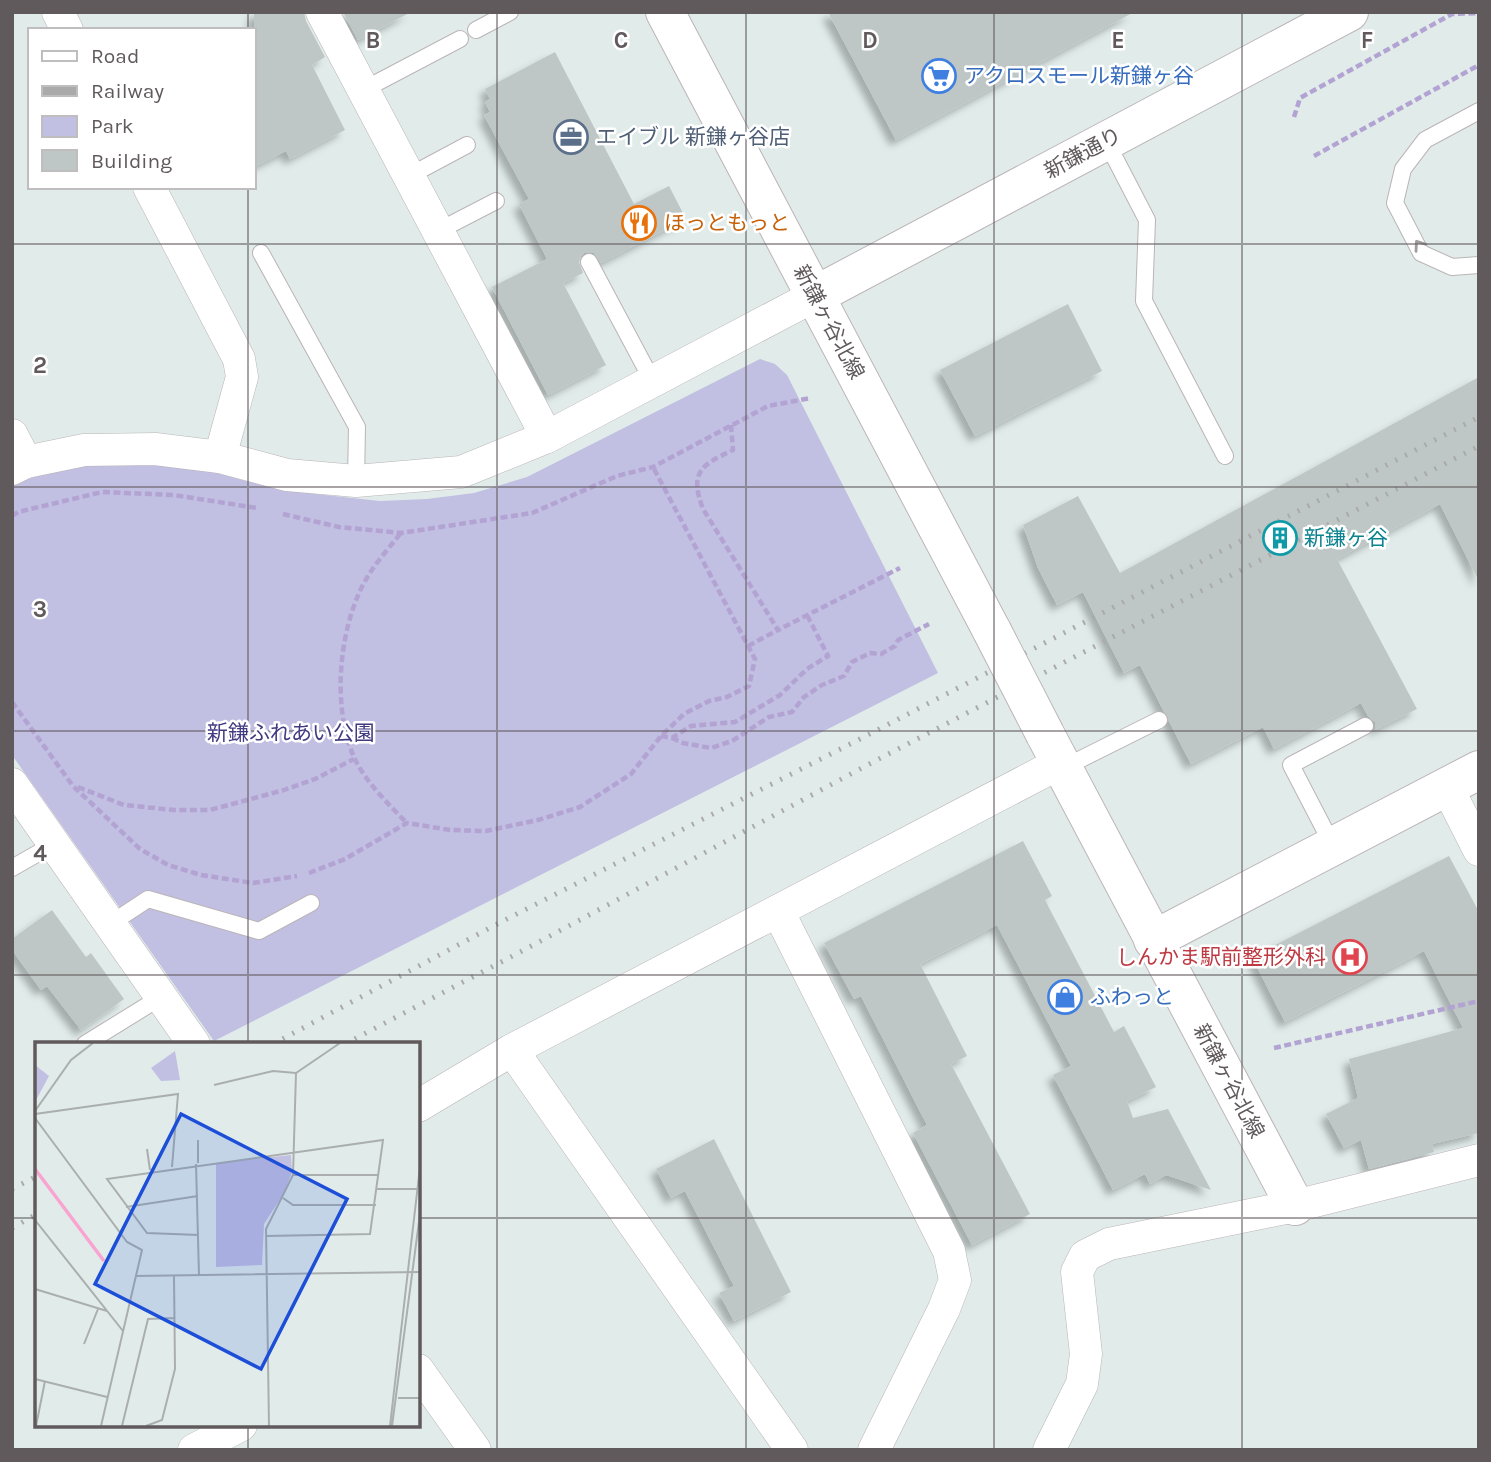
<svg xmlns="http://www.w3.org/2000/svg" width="1491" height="1462" viewBox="0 0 1491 1462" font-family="Karla,'Noto Sans JP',sans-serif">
  <defs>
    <filter id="shadow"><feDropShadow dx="-6" dy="6" stdDeviation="3.5" flood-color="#0004"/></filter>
  </defs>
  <rect width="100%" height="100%" fill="#e1ecea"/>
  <polygon fill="#c1bfe2" points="760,359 775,364 787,375 938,673 214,1041 12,755 12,483 87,463 184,464 246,481 315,494 380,501 427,499 474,493 527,477"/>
  <g fill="#bec7c5" filter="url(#shadow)">
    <polygon points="254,12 304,12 306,21 325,57 312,65 345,130 290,159 286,151 254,167"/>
    <polygon points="343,12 411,12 358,40"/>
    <polygon points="828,12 1134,12 896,140"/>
    <polygon points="555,52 634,204 669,186 686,219 601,263 594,253 585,252 581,256 579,262 583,273 563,283 606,365 548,395 492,287 547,259 519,204 529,199 484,115 490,112 485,102 490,99 485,89"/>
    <polygon points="1068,304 1102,371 975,436 940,370"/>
    <polygon points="1479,377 1479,581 1440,504 1337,559 1417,709 1375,730 1375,722 1368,716 1361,703 1274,749 1263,727 1191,764 1140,665 1124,673 1083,592 1057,605 1038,568 1023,525 1078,496 1120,573"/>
    <polygon points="1023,841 1052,896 1045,900 1114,1032 1124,1026 1156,1087 1127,1101 1133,1118 1168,1109 1211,1190 1166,1175 1150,1184 1145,1174 1113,1190 1053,1075 1071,1066 997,925 920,964 967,1056 951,1064 1030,1214 972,1245 913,1133 927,1125 861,996 854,999 824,943"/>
    <polygon points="1449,856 1479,912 1479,1133 1432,1144 1434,1152 1369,1169 1361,1140 1344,1148 1326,1114 1358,1098 1349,1059 1463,1028 1424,951 1285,1022 1252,957"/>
    <polygon points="52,910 86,957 91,953 124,999 81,1030 47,986 41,990 12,950 12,939"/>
    <polygon points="714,1139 791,1292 734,1321 719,1293 734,1286 685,1191 671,1198 656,1169"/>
  </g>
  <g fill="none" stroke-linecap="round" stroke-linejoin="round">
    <g stroke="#bbb4b7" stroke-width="18">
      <g id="lane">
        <polyline points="476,30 510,12"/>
        <polyline points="363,90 460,39"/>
        <polyline points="1479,111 1425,140 1403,169 1395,203 1421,253 1452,267 1479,265"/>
        <polyline points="1106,141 1147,220 1144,301 1225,456"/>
        <polyline points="409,176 467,145"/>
        <polyline points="438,231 496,201"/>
        <polyline points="261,253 357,427 356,481"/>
        <polyline points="589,262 653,382"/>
        <polyline points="1063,768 1159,720"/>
        <polyline points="1333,846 1291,765 1365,726"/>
        <polyline points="12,868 54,844"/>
        <polyline points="110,924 148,899 259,931 311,903"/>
        <polyline points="85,1044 161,997"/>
      </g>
    </g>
    <g stroke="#bbb4b7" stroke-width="33">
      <g id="street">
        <polyline points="58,12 67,30"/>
        <polyline points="322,12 547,437"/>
        <polyline points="149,187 239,359 242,377 220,457"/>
        <polyline points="12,435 26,462"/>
        <polyline points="12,469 26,462 84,450 155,449 220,457 287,475 356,481 461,472 547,437 816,295"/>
        <polyline points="12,784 194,1044"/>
        <polyline points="1447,787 1479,850"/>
        <polyline points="778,911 949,1251 955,1280 944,1309 874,1450"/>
        <polyline points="512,1050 792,1450"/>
        <polyline points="418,1106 512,1050 1060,763"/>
        <polyline points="418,1370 475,1450"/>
        <polyline points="194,1450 241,1425"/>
        <polyline points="1049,1450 1082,1384 1086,1354 1077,1272 1085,1256 1109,1244 1295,1206 1479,1160"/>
      </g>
    </g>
    <g stroke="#bdb5b8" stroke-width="40">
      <g id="secondary">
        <polyline points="665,12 992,631"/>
        <polyline points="816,295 1349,12"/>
        <polyline points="1045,734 1295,1206"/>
        <polyline points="1153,940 1479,770"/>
      </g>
    </g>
    <g stroke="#b2a3d3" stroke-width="4.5" stroke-dasharray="7 3.5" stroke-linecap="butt">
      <polyline points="1294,117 1300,98 1452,14 1479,13"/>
      <polyline points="1314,156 1479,65"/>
      <path d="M731 425 733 450C701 465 689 472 703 509L778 630 900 568"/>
      <polyline points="283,514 339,527 401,533 532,513 617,476 653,467 768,406 811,398"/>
      <polyline points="12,516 18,512 102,492 174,495 257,508"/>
      <path d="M400 534C390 547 377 561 368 576 339 623 331 706 354 757 364 780 389 805 407 823"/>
      <polyline points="748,646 778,630"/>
      <polyline points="12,702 73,786 140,849 168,865 201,875 253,883 297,876"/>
      <polyline points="661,736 672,738 691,726 735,722 780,695 807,669 828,656 807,615"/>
      <polyline points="672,738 683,743 711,748 732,741 769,717 792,712 804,697 822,685 844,676 852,662 870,653 881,654 895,646 898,640 929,624"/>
      <polyline points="78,787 124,805 174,810 210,810 284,790 315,779 354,759"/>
      <polyline points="309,873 345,859 407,823 450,830 486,831 538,820 580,807 631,774 661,736 684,714 709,701 727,697 749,686 755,659 653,467"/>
      <polyline points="1274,1048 1479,1001"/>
    </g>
    <use href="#lane" stroke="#fff" stroke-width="16"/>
    <use href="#street" stroke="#fff" stroke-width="32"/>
    <use href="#secondary" stroke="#fff" stroke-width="38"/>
    <g stroke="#abaaab" stroke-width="5" stroke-dasharray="2 9" stroke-linecap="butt">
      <polyline points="273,1044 501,922 858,740 1479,417"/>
      <polyline points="345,1044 524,950 873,762 1479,446"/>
      <polyline points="12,1189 37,1176"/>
      <polyline points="12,1228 37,1214"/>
    </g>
    <g stroke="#bdb5b8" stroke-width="40" stroke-linecap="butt">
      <polyline id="secondary-bridge" points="992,631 1045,734"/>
    </g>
    <use href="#secondary-bridge" stroke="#fff" stroke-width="38"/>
  </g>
  <defs><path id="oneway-chevron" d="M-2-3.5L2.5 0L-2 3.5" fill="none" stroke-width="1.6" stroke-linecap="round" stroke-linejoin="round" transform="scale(1.75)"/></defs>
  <use stroke="#a09c9e" href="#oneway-chevron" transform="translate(1419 245) rotate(-125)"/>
  <path fill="none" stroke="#615a5d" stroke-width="2" stroke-opacity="0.55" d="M248 12V30M497 12V1450M746 12V1450M994 12V1450M1242 12V1450M248 187V1044M12 244H1479M12 487H1479M12 731H1479M12 975H1479M12 1218H37M418 1218H1479M248 1425V1450"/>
  <defs>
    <g id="supermarket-ring" transform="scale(1.75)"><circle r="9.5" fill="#fff" stroke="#3f7fe0" stroke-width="1.5"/><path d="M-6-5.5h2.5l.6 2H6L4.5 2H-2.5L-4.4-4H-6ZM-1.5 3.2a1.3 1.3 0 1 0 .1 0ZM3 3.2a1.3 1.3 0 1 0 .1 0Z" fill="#3f7fe0"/></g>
    <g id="office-ring" transform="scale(1.75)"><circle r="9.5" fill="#fff" stroke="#5c6f8a" stroke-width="1.5"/><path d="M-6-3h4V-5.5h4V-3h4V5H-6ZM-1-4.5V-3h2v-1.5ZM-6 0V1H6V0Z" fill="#5c6f8a"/></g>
    <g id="restaurant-ring" transform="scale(1.75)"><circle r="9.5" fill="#fff" stroke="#e8710a" stroke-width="1.5"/><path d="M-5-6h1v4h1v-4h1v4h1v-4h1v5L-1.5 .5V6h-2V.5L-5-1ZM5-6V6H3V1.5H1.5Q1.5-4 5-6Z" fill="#e8710a"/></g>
    <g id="building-ring" transform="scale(1.75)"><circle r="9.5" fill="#fff" stroke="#0f9aa8" stroke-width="1.5"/><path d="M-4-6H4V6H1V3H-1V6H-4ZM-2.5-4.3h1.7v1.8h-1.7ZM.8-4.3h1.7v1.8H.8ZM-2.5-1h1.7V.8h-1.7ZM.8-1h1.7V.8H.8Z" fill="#0f9aa8"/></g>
    <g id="hospital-ring" transform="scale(1.75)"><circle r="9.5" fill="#fff" stroke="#e0444e" stroke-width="1.5"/><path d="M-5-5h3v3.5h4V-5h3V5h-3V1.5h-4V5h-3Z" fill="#e0444e"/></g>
    <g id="shop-ring" transform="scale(1.75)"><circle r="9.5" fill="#fff" stroke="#3f7fe0" stroke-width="1.5"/><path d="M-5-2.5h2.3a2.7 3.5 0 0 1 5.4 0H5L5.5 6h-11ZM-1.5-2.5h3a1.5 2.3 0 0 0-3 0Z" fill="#3f7fe0"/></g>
  </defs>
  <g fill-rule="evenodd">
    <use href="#supermarket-ring" x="939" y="76"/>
    <use href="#office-ring" x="571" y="137"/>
    <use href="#restaurant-ring" x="639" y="223"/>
    <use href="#building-ring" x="1280" y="538"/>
    <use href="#hospital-ring" x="1350" y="957"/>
    <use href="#shop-ring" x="1065" y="997"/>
  </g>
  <g text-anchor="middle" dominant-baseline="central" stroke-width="5" stroke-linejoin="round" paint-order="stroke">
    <g font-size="21" fill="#366cbe" stroke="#fff" text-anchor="start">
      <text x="964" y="76">アクロスモール新鎌ヶ谷</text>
      <text x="1090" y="997">ふわっと</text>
    </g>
    <g font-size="21" fill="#4e5e75" stroke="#fff" text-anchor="start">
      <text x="596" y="137">エイブル 新鎌ヶ谷店</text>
    </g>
    <g font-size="21" fill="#615a5d" stroke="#fff">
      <text transform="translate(1083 153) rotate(-28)">新鎌通り</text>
      <text transform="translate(829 322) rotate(62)">新鎌ヶ谷北線</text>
      <text transform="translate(1229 1081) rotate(62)">新鎌ヶ谷北線</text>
    </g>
    <g font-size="21" fill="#c56008" stroke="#fff" text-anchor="start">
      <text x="664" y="223">ほっともっと</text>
    </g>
    <g font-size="21" fill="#0d838f" stroke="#fff" text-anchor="start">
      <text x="1304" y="538">新鎌ヶ谷</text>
    </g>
    <g font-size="21" fill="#403a81" stroke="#fff">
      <text x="291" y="733">新鎌ふれあい公園</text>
    </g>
    <g font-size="21" fill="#be3a42" stroke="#fff" text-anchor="end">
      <text x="1326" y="957">しんかま駅前整形外科</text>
    </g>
  </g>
  <g transform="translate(35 1042)">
    <rect width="385" height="385" fill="#e1ecea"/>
    <path d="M140 9 145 38 126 39 116 26ZM0 23 14 34 0 60ZM256 113 257 130 249 151 229 182 227 223 181 225V121Z" fill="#c1bfe2"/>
    <path fill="none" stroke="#f9a4d0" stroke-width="3.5" d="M0 127 69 219"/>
    <path fill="none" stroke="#aaaeae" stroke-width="2" d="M179 43 238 29 261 31 305 1M0 69 36 18 58 1M0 72 143 52 137 125M0 76 92 200 107 208 66 384M163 98V121M112 107 115 128M161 122 164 233M258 133H344M342 147H382M248 156 258 163H341M91 165 163 154M0 178 88 289M164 193 112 191 72 137 348 98 335 192 231 194M100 234 385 230M0 247 72 269M49 302 63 267M0 337 72 355M363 356H385M1 384 10 339M87 384 113 277 139 276M111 384 127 378 140 327 139 234M234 384 231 187 258 133 261 31M355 384 385 125M357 384 385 172"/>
    <path fill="#1d4ed8" fill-opacity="0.15" stroke="#1d4ed8" stroke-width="3.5" d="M146 72 312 157 226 327 60 242Z"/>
    <rect width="385" height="385" fill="none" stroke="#615a5d" stroke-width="3.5"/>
  </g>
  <g font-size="23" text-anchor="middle" font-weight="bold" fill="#615a5d" stroke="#fff" stroke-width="5" stroke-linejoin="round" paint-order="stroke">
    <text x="373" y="48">B</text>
    <text x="621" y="48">C</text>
    <text x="870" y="48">D</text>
    <text x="1118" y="48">E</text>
    <text x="1367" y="48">F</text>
    <text x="40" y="373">2</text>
    <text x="40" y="617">3</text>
    <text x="40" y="861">4</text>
  </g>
  <rect width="1491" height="1462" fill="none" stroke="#615a5d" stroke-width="28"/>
  <rect x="28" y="28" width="228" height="161" fill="#ffffff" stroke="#c0bdbe" stroke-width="2"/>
  <rect x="42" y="51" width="35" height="10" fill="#ffffff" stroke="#c0bdbe" stroke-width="2"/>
  <text x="91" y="63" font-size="21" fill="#615a5d">Road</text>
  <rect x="42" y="86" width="35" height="10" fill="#abaaab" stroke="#c0bdbe" stroke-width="2"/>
  <text x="91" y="98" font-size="21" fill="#615a5d">Railway</text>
  <rect x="42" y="116" width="35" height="21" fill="#c1bfe2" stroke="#c0bdbe" stroke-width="2"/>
  <text x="91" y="133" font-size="21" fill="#615a5d">Park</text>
  <rect x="42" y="150" width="35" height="21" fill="#bec7c5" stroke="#c0bdbe" stroke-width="2"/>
  <text x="91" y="168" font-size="21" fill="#615a5d">Building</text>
</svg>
